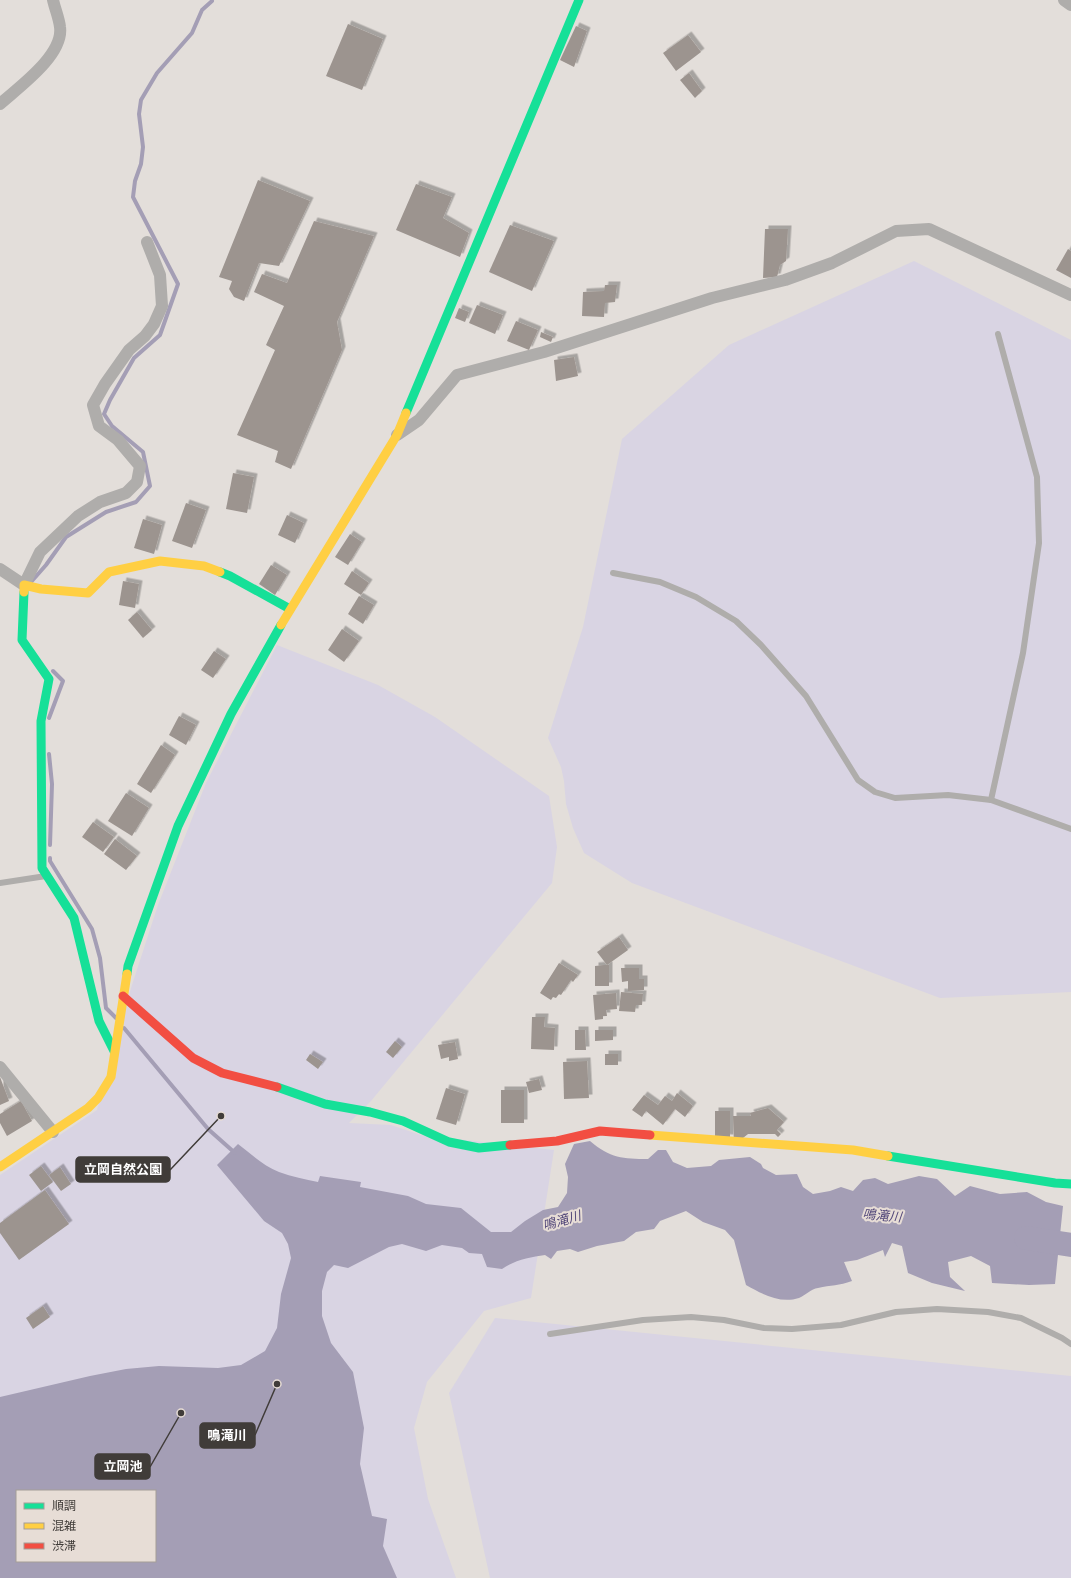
<svg xmlns="http://www.w3.org/2000/svg" width="1071" height="1578" viewBox="0 0 1071 1578" font-family="'Nunito Sans','Noto Sans JP',sans-serif">
  <defs>
    <filter id="shadow"><feDropShadow dx="3.5" dy="-3.5" stdDeviation="0" flood-color="#0004"/></filter>
  </defs>
  <rect width="100%" height="100%" fill="#e3deda"/>
  <g fill="#d9d4e3" fill-rule="evenodd">
    <polygon points="914,261 1071,340 1071,992 940,998 632,883 584,853 573,828 566,804 564,781 561,767 548,738 583,627 622,439 729,345"/>
    <path d="M277 645 378 685 435 717 549 796 557 847 552 883 371 1101 349 1123 391 1125 421 1135 554 1150 531 1298 484 1311 427 1382 414 1428 428 1499 456 1578H0V1175L97 1110 131 988 158 905 206 783ZM17 1491H155V1561H17Z"/>
    <polygon points="495,1318 1071,1376 1071,1578 490,1578 449,1393"/>
  </g>
  <path fill="#a49eb5" fill-rule="evenodd" d="M590 1141C610 1158 623 1159 648 1159L658 1150H666L673 1162 687 1168 711 1166 719 1160 750 1157 761 1164 763 1168 776 1175 797 1174 803 1187 813 1194 830 1191 841 1187 853 1191 863 1180 875 1178 888 1184 919 1176 937 1179 955 1196 970 1186 1000 1194 1027 1192 1046 1202 1063 1206 1055 1284 1029 1285 992 1283 990 1266 971 1256 948 1262 950 1277 965 1291 932 1283 908 1273 902 1246 892 1243 885 1257 883 1250 857 1260 844 1262 852 1281C839 1286 831 1285 818 1288 811 1289 806 1295 799 1298 780 1304 762 1294 746 1285L734 1240 725 1230 703 1222 686 1211 660 1221 654 1229 636 1232 624 1241 597 1246 578 1252 570 1249 557 1251 551 1259 545 1255C530 1257 515 1260 502 1269L487 1267 482 1254 469 1253 462 1248 442 1245 426 1251 402 1244 389 1247 348 1268 334 1265 327 1272 322 1291V1316L331 1343 353 1372 364 1428 360 1464 372 1516 387 1519 383 1546 397 1578H0V1397L90 1376 126 1369 159 1366 218 1368 241 1365 265 1351 277 1328 281 1294 291 1258 288 1244 282 1233 264 1221 217 1165 238 1144C251 1154 264 1166 279 1172 292 1177 305 1179 318 1182L320 1176 361 1182 360 1187 408 1196 426 1204 461 1208 491 1232H511L525 1221 543 1210 558 1207 567 1193 568 1177 565 1164 574 1144ZM17 1491H155V1561H17Z"/>
  <g fill="none" stroke-linecap="round" stroke-linejoin="round">
    <g stroke="#a49eb5" stroke-width="4">
      <polyline points="31,582 46,565 66,537 106,512 136,502 150,486 143,452 112,426 104,414 110,400 134,358 160,335 178,284 133,197 135,181 141,164 143,147 139,114 141,100 157,73 192,33 202,10 212,1"/>
      <polyline points="49,718 63,681 53,671"/>
      <polyline points="49,754 52,784 50,845"/>
      <polyline points="50,858 50,861 92,929 100,958 106,1008 116,1018"/>
      <polyline points="124,1028 208,1129 235,1153"/>
    </g>
    <polyline stroke="#a49eb5" stroke-width="24" points="1026,1238 1071,1245"/>
  </g>
  <g fill="#9c948f" filter="url(#shadow)">
    <polygon points="348,24 383,39 362,90 326,76"/>
    <polygon points="576,26 587,31 574,67 560,60"/>
    <polygon points="688,35 701,52 676,71 663,53"/>
    <polygon points="689,73 702,91 695,98 680,80"/>
    <polygon points="258,180 310,201 279,266 259,263 244,301 234,297 229,289 232,281 219,277"/>
    <polygon points="416,184 452,197 443,218 469,233 460,257 396,230"/>
    <polygon points="314,221 374,236 337,322 342,350 291,469 275,462 278,451 237,435 275,350 266,345 284,306 254,292 262,274 287,283"/>
    <polygon points="510,225 554,241 532,291 489,272"/>
    <polygon points="765,229 788,229 786,261 780,265 777,277 763,278"/>
    <polygon points="1068,249 1071,251 1071,278 1056,270"/>
    <polygon points="605,285 617,285 615,302 605,303 604,317 582,316 583,292 604,291"/>
    <polygon points="477,305 503,315 495,334 469,323"/>
    <polygon points="459,308 469,312 465,322 455,318"/>
    <polygon points="516,321 538,330 529,350 507,341"/>
    <polygon points="541,332 553,337 551,342 540,337"/>
    <polygon points="574,357 578,376 556,381 554,360"/>
    <polygon points="233,473 254,477 247,513 226,509"/>
    <polygon points="186,503 206,510 192,548 172,541"/>
    <polygon points="287,515 304,523 295,543 278,535"/>
    <polygon points="143,519 162,525 154,554 134,548"/>
    <polygon points="350,534 362,542 348,565 335,557"/>
    <polygon points="271,565 287,575 275,595 259,584"/>
    <polygon points="352,571 369,583 361,595 344,584"/>
    <polygon points="123,581 139,584 135,608 119,605"/>
    <polygon points="359,596 374,605 363,624 348,614"/>
    <polygon points="137,612 152,630 143,638 128,620"/>
    <polygon points="342,629 359,641 344,662 328,650"/>
    <polygon points="214,651 226,659 213,678 201,670"/>
    <polygon points="179,716 196,725 186,745 169,735"/>
    <polygon points="161,745 175,755 151,793 137,784"/>
    <polygon points="126,793 149,808 132,836 108,821"/>
    <polygon points="93,822 114,837 103,852 82,837"/>
    <polygon points="115,839 137,856 126,870 104,854"/>
    <polygon points="619,937 628,950 607,965 597,952"/>
    <polygon points="559,963 578,975 573,982 571,980 561,995 559,994 556,998 553,997 551,1000 540,993"/>
    <polygon points="604,965 609,965 609,986 595,986 595,966"/>
    <polygon points="621,968 639,968 639,979 644,979 644,990 628,991 628,981 622,982"/>
    <polygon points="621,992 643,994 642,1005 636,1005 635,1012 619,1011"/>
    <polygon points="616,993 617,1009 606,1010 607,1016 603,1016 603,1019 595,1020 593,995"/>
    <polygon points="532,1017 545,1017 544,1027 555,1028 554,1050 531,1049"/>
    <polygon points="575,1030 585,1030 586,1050 575,1050"/>
    <polygon points="595,1030 613,1030 613,1040 595,1041"/>
    <polygon points="395,1041 402,1047 393,1058 386,1052"/>
    <polygon points="455,1042 458,1059 449,1061 449,1057 441,1059 438,1045"/>
    <polygon points="310,1054 323,1062 318,1069 306,1060"/>
    <rect x="605" y="1054" width="13" height="11"/>
    <polygon points="587,1061 589,1098 564,1099 563,1062"/>
    <polygon points="0,1077 9,1101 0,1105"/>
    <polygon points="539,1079 542,1090 529,1093 526,1082"/>
    <polygon points="446,1088 465,1094 456,1125 436,1119"/>
    <rect x="501" y="1090" width="23" height="33"/>
    <polygon points="677,1093 693,1106 685,1117 675,1109 663,1125 646,1111 642,1117 632,1110 644,1095 658,1105 665,1096 672,1101"/>
    <polygon points="21,1101 32,1121 7,1136 0,1123 0,1114"/>
    <polygon points="768,1108 784,1122 777,1130 781,1134 778,1137 775,1134 748,1134 734,1145 733,1116 751,1116 750,1113"/>
    <polygon points="715,1111 730,1111 730,1138 715,1137"/>
    <polygon points="41,1166 53,1182 41,1191 29,1175"/>
    <polygon points="60,1167 71,1184 61,1191 49,1175"/>
    <polygon points="45,1190 69,1224 19,1260 0,1233 0,1223"/>
    <polygon points="43,1306 50,1317 33,1329 26,1318"/>
  </g>
  <g fill="none" stroke-linecap="round" stroke-linejoin="round">
    <g stroke="#afadab" stroke-width="6">
      <polyline points="613,573 660,582 696,597 736,621 761,645 806,696 858,780 875,792 895,798 948,795 991,800 1071,829"/>
      <polyline points="991,800 1023,653 1039,543 1037,477 998,334"/>
      <polyline points="0,883 46,876"/>
      <polyline points="550,1334 643,1320 691,1317 724,1320 764,1328 792,1329 841,1325 896,1312 937,1309 988,1312 1021,1318 1062,1338 1071,1344"/>
    </g>
    <g stroke="#afadab" stroke-width="12">
      <polyline points="1064,0 1071,5"/>
      <path d="M0 104C19 87 64 55 60 27 59 18 55 9 53 0"/>
      <polyline points="397,435 419,420 457,375 544,352 712,298 785,280 832,263 896,231 929,229 1071,295"/>
      <polyline points="0,569 24,585 40,552 78,516 100,502 126,493 137,482 140,466 118,440 99,426 93,405 105,384 129,350 145,336 154,324 162,306 160,275 147,242"/>
      <polyline points="0,1067 53,1132"/>
    </g>
    <g stroke="#16e098" stroke-width="9">
      <polyline points="406,413 579,0"/>
      <polyline points="220,572 230,576 290,609"/>
      <polyline points="24,592 22,640 49,679 41,721 42,868 74,918 99,1021 114,1051"/>
      <polyline points="127,974 128,966 178,826 231,714 281,625"/>
      <polyline points="277,1087 325,1104 370,1112 403,1121 449,1142 479,1148 510,1145"/>
      <polyline points="888,1156 1055,1183 1071,1184"/>
    </g>
    <g stroke="#ffcf43" stroke-width="9">
      <polyline points="24,592 24,585 41,589 88,593 109,572 160,561 204,566 220,572"/>
      <polyline points="281,625 397,435 406,413"/>
      <polyline points="650,1135 853,1150 888,1156"/>
      <polyline points="0,1167 88,1108 98,1098 111,1077 127,974"/>
    </g>
    <g stroke="#f24e42" stroke-width="9">
      <polyline points="123,996 193,1058 222,1073 277,1087"/>
      <polyline points="510,1145 557,1141 600,1131 650,1135"/>
    </g>
  </g>
  <g text-anchor="middle" dominant-baseline="central" stroke-width="4" stroke-linejoin="round" paint-order="stroke">
    <g font-size="13" font-style="italic" fill="#524779" stroke="#e7ddd6">
      <text transform="translate(882 1216) rotate(5)">鳴滝川</text>
      <text transform="translate(562 1221) rotate(-16)">鳴滝川</text>
    </g>
  </g>
  <path fill="none" stroke="#403c39" stroke-width="1.5" d="M221 1116L170 1170M277 1384L255 1435M181 1413L150 1467"/>
  <g fill="#403c39" stroke="#e7ddd6" stroke-width="1.5">
    <circle cx="221" cy="1116" r="4"/>
    <circle cx="277" cy="1384" r="4"/>
    <circle cx="181" cy="1413" r="4"/>
  </g>
  <g fill="#403c39" stroke="#403c39" stroke-width="1.5">
    <rect x="76" y="1157" width="94" height="25" rx="4"/>
    <rect x="200" y="1423" width="55" height="25" rx="4"/>
    <rect x="95" y="1454" width="55" height="25" rx="4"/>
  </g>
  <g font-size="13" text-anchor="middle" font-weight="bold" fill="#fff">
    <text x="123" y="1174">立岡自然公園</text>
    <text x="227" y="1440">鳴滝川</text>
    <text x="123" y="1471">立岡池</text>
  </g>
  <rect x="16" y="1490" width="140" height="72" fill="#e7ddd6" stroke="#a49d97"/>
  <rect x="24" y="1503" width="20" height="6" fill="#16e098" stroke="#a49d97"/>
  <text x="52" y="1510" font-size="12" fill="#403c39">順調</text>
  <rect x="24" y="1523" width="20" height="6" fill="#ffcf43" stroke="#a49d97"/>
  <text x="52" y="1530" font-size="12" fill="#403c39">混雑</text>
  <rect x="24" y="1543" width="20" height="6" fill="#f24e42" stroke="#a49d97"/>
  <text x="52" y="1550" font-size="12" fill="#403c39">渋滞</text>
</svg>
